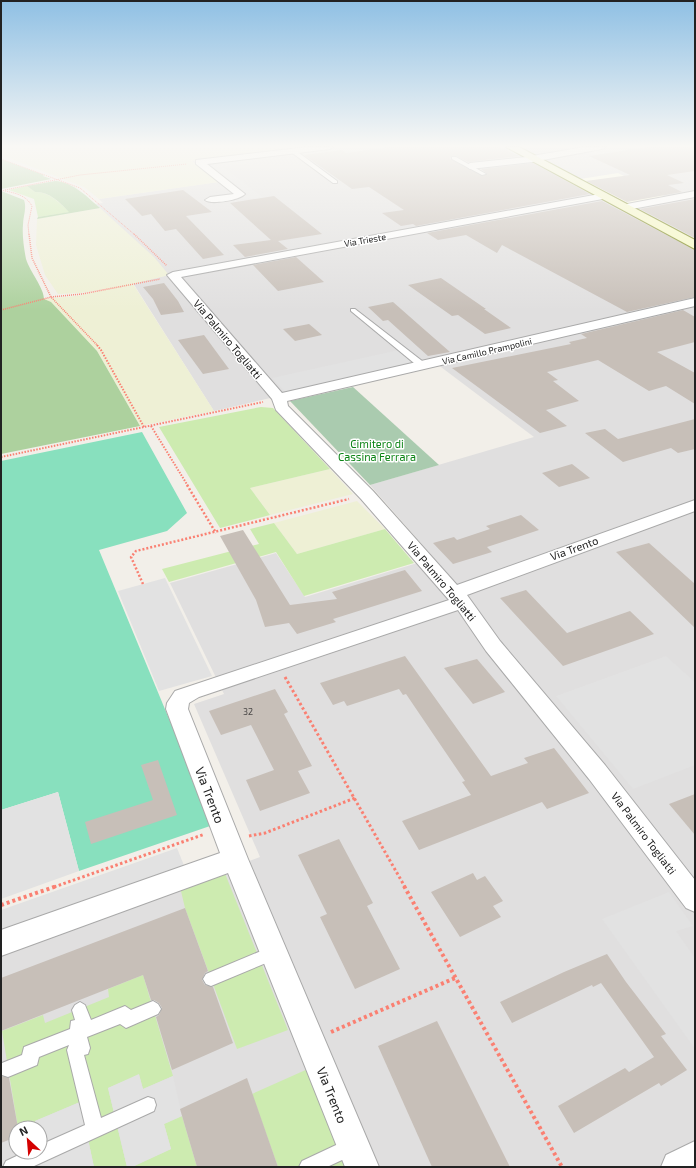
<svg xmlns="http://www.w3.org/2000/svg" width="696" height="1168" viewBox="0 0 696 1168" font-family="'Exo 2',sans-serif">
  <rect width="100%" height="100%" fill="#f2efe9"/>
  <path fill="#e0dfdf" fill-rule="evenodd" d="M323 147H695V1167H1V953L260 857 194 704 224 694 170 583 276 553 305 597 434 558 370 485 534 437 433 361 214 411 133 283 169 275 95 204 103 203 99 199 218 182 192 161ZM16 1128H40V1152H16Z"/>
  <polygon fill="#ffffe5" points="618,173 664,196 658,200 630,204 580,179"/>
  <g fill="#eef0d5">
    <polygon points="1,147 280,147 284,151 192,161 219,182 99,199 84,187 1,155"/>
    <polygon points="100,208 154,257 169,275 133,284 214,411 140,426 97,351 43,299 76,296 118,287 81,293 58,294 45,275 36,245 37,219"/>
    <polygon points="330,469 353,494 270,515 250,488"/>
    <polygon points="357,501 385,529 297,554 274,523"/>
  </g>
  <g fill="#cdebb0">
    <path d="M27 186 35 192C49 191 59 203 70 212L38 217 34 199 9 190Z"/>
    <polygon points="261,407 273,408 330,469 250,488 270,515 220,528 159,427"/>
    <polygon points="274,523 297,554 385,529 414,563 304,596 276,552 169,582 162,569 259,544 250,529"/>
    <polygon points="224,871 288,1030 237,1049 185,908 180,887"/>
    <polygon points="143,975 173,1076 143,1089 139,1075 108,1088 127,1167 94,1167 80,1102 35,1121 36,1128 18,1128 2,1031 43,1015 45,1023 109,997 108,989"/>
    <polygon points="319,1064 362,1167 278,1167 252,1094"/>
    <polygon points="182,1116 197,1167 132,1167 171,1149 164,1124"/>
  </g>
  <g fill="#add19e">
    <polygon points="1,159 44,175 43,176 51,179 1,189"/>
    <path d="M55 181C74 182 88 198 100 208L37 219 38 217 69 212C60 202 48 191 35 192L27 186Z"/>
    <path d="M1 191 24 200C27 209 23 216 23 225 22 235 24 249 26 259 30 272 44 288 44 299L51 302 97 351 140 426 1 454Z"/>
  </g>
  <polygon fill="#aacbaf" points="353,387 439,465 370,485 290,401"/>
  <polygon fill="#88e0be" points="142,432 187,513 167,531 99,550 213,825 79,871 58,792 1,810 1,461"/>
  <g fill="#e2e2e2">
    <polygon points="245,158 252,163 223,167 262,197 212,204 209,201 249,195 207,162"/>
    <polygon points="399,350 414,363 285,392 272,378"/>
    <polygon points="165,578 212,676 159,691 118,591"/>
    <polygon points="666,656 695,682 695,765 633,789 556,696"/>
    <polygon points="58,792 79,871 1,899 1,810"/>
    <polygon points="177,848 185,868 1,933 1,910"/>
    <polygon points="669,892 693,926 676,931 695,958 695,1049 602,919"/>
    <polygon points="139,1074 143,1089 173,1076 182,1116 164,1124 171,1149 132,1167 127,1167 108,1088"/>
    <polygon points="80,1102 94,1167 24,1167 22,1152 40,1152 40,1128 36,1128 35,1121"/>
  </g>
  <g fill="#c7bfb8">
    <polygon points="388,147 500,147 519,156 468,162 456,156 451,156 450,159 482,176 487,174 481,169 533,163 590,194 416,226 413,224 401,226 382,213 404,210 369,187 352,189 304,155 342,150 346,153"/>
    <polygon points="647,147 695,147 695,171 667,175 684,183 668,185 682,192 627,202 586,181 630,175 589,156"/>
    <polygon points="183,190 212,212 186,216 224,255 203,259 176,229 165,231 151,214 142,216 125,199"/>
    <polygon points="274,196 322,234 278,241 288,249 245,257 233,245 271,240 230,203"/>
    <polygon points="695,199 695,238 640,209"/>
    <polygon points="602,201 695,250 695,297 627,312 502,245 497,253 466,235 438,240 427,233"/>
    <polygon points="296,257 324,282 278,291 253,265"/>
    <polygon points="441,278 486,309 484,309 511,328 485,334 458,315 452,316 408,285"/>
    <polygon points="164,283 178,301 184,312 161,315 153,299 143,287"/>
    <polygon points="393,302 426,331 450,352 428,356 388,320 383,321 368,307"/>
    <polygon points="683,310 695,317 695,342 657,352 695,373 695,404 666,386 649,391 598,360 547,372 558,380 553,381 579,401 546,410 567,426 540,433 452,368 571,344 569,342 587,338 581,334"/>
    <polygon points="309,324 322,335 295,341 283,329"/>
    <polygon points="204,335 229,369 203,374 178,340"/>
    <polygon points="695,419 695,449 678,453 671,448 623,462 585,433 605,429 618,439"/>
    <polygon points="572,464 590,478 559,487 542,473"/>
    <polygon points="521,515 539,530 487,547 492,552 453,564 433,543 454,537 457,540 490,529 486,526"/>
    <polygon points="243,530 290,605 337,599 332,592 405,570 422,591 333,619 336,622 297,634 289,623 265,627 256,600 220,536"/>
    <polygon points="649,543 695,584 695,628 616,552"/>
    <polygon points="526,590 567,633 630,611 654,634 563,666 500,598"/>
    <polygon points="405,656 491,776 528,763 524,758 554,748 589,793 547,809 542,802 419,850 402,821 471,795 462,782 465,781 406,694 403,695 399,689 347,706 344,701 333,705 320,683"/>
    <polygon points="477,659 505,692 473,704 444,668"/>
    <polygon points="275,689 288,712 284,714 312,766 298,771 310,793 260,811 246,780 274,770 251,725 221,735 209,711"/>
    <polygon points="158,760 177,815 91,844 85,822 153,800 141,765"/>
    <polygon points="695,794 695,835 669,804"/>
    <polygon points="339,839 373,903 367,906 400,969 355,989 320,917 327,914 298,855"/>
    <polygon points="473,873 477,880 485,876 503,901 493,906 501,917 460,937 431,892"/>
    <polygon points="185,908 208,971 205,973 202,980 205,985 213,987 233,1043 172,1070 156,1017 159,1015 162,1008 159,1003 154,1000 151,1000 143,975 1,1031 1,978"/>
    <polygon points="607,954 626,982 666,1034 661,1036 687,1070 661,1086 659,1083 574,1133 558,1106 625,1068 629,1072 654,1057 601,983 593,987 592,985 512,1023 500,1002 564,972"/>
    <polygon points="437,1021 510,1167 432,1167 378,1046"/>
    <polygon points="1,1076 9,1078 18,1128 16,1128 16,1137 1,1143"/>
    <polygon points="247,1078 278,1167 197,1167 180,1109"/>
  </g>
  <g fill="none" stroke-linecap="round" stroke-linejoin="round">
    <g stroke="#a9a9a9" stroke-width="2">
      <g id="lane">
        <polygon points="291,150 295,150 337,181 337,183 333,183 291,152"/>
        <polygon points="452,157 456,157 486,174 482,175 452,159"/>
        <polygon points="351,309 355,309 426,364 426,368 420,368 351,311"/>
        <polygon points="273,946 278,948 280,953 278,958 211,986 206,984 203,979 206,974"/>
        <polygon points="153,1001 158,1004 161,1009 158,1014 126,1028 120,1024 87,1037 90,1048 88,1054 84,1055 101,1118 148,1097 154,1099 156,1105 154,1111 32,1167 3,1167 6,1161 25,1152 40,1152 40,1145 85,1125 67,1050 69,1045 39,1057 37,1065 8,1077 2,1075 2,1063 22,1055 24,1047 70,1029 71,1021 75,1020 72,1010 75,1005 80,1002 85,1005 91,1020 125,1006 131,1010"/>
        <polygon points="351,1138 357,1141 360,1147 357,1153 327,1167 299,1167 302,1161"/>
      </g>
    </g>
    <g stroke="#a9a9a9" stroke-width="2">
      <g id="street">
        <path d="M307 147H334L330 149 207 164 245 194C240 200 211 205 205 200L210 197 234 194 196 164V160Z"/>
        <polygon points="585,147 606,147 602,149 532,162 470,169 466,166 470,163 526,157"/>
        <polygon points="695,191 695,197 627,210 622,207 627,204"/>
        <polygon points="605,193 610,196 608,198 181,277 282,393 695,298 695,306 287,401 288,406 373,491 457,585 695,500 695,511 467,595 500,641 605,765 695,880 695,912 686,908 589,779 486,651 458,610 199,697 189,703 188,709 248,859 379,1167 345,1167 228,873 1,956 1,930 220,853 166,709 167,703 175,691 449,600 361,499 276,410 272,399 167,275 173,272"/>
        <polygon points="695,1141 695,1167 661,1167 666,1155"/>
      </g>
    </g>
    <g stroke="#707d05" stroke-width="2">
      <polygon id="secondary" points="506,147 519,147 695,240 695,249"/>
    </g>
    <g stroke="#fa8072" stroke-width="1" stroke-dasharray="1 1" stroke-linecap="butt">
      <polyline points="1,159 80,188 135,235"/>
      <path d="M1 190C14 193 25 194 32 206L28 225 29 235"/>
      <polyline points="5,190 80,175 187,164"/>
    </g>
    <g stroke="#fa8072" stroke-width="1.5" stroke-dasharray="1 1" stroke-linecap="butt">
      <polyline points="134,234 167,266"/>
      <polyline points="1,310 51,297 32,258 29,234"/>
      <polyline points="98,346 51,297 82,294 160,279"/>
    </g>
    <g stroke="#fa8072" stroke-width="2" stroke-dasharray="1.5 1.5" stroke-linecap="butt">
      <polyline points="97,345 101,350 144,427"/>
      <polyline points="151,426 188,486"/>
      <polyline points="1,457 263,402"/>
    </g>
    <g stroke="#fa8072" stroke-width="2.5" stroke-dasharray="2 2" stroke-linecap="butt">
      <polyline points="187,485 216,533"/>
      <polyline points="143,584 131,557 136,551 349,499"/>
    </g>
    <g stroke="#fa8072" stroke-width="3" stroke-dasharray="2.5 2.5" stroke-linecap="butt">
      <polyline points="285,677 405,887"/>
      <polyline points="249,836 265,833 355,798"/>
      <polyline points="54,887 205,834"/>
    </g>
    <g stroke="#fa8072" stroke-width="4" stroke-dasharray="3 3" stroke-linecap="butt">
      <polyline points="404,886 562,1167"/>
      <polyline points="1,905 57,886"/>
      <polyline points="331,1032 455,978"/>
    </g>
    <use href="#lane" fill="#fff" fill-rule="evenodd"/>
    <use href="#street" fill="#fff" fill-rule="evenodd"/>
    <use href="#secondary" fill="#f7fabf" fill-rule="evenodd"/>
  </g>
  <linearGradient id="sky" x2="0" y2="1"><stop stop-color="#8fc0e4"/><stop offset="0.47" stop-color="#f9f8f5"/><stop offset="1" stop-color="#f9f8f5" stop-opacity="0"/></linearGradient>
  <rect width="696" height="311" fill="url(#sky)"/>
  <g text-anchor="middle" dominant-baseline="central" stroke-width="3" stroke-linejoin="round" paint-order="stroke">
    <g font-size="9" fill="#222" stroke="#fff">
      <text transform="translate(365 240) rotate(-10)">Via Trieste</text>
      <text transform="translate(487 351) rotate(-13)">Via Camillo Prampolini</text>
    </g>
    <g font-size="9" fill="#4b4948">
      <text x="248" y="711">32</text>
    </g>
    <g font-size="11" fill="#222" stroke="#fff">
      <text transform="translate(228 339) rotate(50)">Via Palmiro Togliatti</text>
      <text transform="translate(574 548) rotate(-20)">Via Trento</text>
      <text transform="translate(442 581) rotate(50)">Via Palmiro Togliatti</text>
      <text transform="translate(644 833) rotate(53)">Via Palmiro Togliatti</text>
    </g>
    <g font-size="11" fill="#0c8416" stroke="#fff">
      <text x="377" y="443">Cimitero di<tspan x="377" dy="13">Cassina Ferrara</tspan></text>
    </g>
    <g font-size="13" fill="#222" stroke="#fff">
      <text transform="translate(210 795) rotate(69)">Via Trento</text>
      <text transform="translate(332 1095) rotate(68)">Via Trento</text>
    </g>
  </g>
  <rect width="696" height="1168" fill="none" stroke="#222222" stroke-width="4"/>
  <g transform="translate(28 1140) rotate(334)"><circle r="19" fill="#ffffff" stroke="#a7a7a7"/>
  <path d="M0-3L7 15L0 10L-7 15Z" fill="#d40000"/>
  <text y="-6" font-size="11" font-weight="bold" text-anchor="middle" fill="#222222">N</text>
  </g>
</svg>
